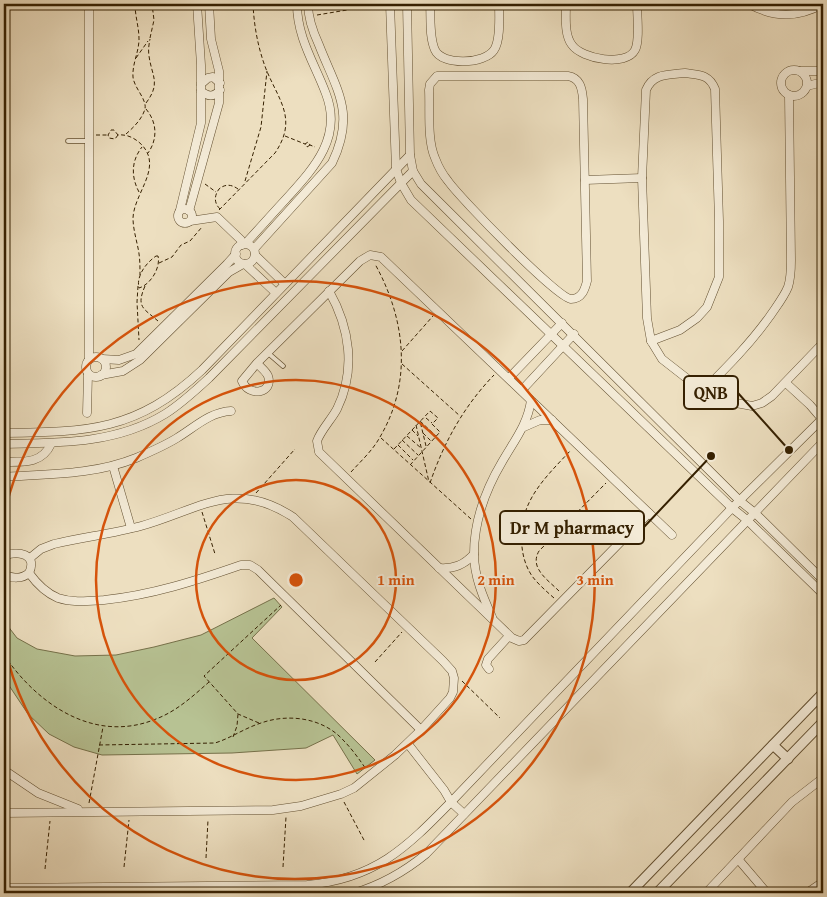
<svg xmlns="http://www.w3.org/2000/svg" width="827" height="897" viewBox="0 0 827 897" font-family="'Gentium Book Plus',serif">
  <rect width="100%" height="100%" fill="#eddfc0"/>
  <filter id="stains"><feTurbulence type="fractalNoise" baseFrequency=".004" numOctaves="4"/><feColorMatrix values="0 0 0 0 .2 0 0 0 0 .09 0 0 0 0 .02 0 0 0 .5 -.17"/></filter>
  <radialGradient id="worn" r=".72"><stop offset=".6" stop-color="#630" stop-opacity="0"/><stop offset="1" stop-color="#630" stop-opacity=".3"/></radialGradient>
  <polygon fill="#b7c293" stroke="#76714a" points="274,598 282,607 252,638 375,760 357,774 333,735 306,748 232,753 102,755 74,747 49,734 28,714 4,678 4,621 17,638 37,649 75,656 116,655 154,647 201,635"/>
  <g fill="none" stroke-linecap="round" stroke-linejoin="round">
    <g stroke="#635031" stroke-width="5.5">
      <g id="service">
        <polyline points="68,141 89,141"/>
        <polyline points="268,353 283,366"/>
      </g>
    </g>
    <g stroke="#635031" stroke-width="9">
      <g id="minor">
        <polyline points="390,4 396,169 401,183 411,200 732,508 747,520 823,594"/>
        <polyline points="407,4 410,155 413,171 421,184 740,501 755,513 823,580"/>
        <path d="M430 4C431 18 429 37 435 50 442 66 485 64 494 50 501 40 499 15 499 4"/>
        <path d="M566 4C566 16 564 35 572 45 582 59 626 67 635 50 640 41 637 15 637 4"/>
        <path d="M749 4C775 18 797 18 823 4"/>
        <circle cx="794" cy="83" r="13"/>
        <polyline points="800,71 823,71"/>
        <path d="M685 73C699 75 709 74 715 89L719 221V277L707 307 697 318 680 330 651 341 647 318 642 178 646 90C653 73 668 75 685 73Z"/>
        <path d="M437 76H568C580 78 582 88 583 99L587 281C585 289 582 299 571 299 557 298 460 198 448 181 443 175 438 166 435 158 427 140 430 111 429 90L430 84Z"/>
        <polyline points="201,84 208,78 213,77 220,83"/>
        <polyline points="807,86 823,82"/>
        <path d="M201 91C208 97 214 97 220 90"/>
        <polyline points="585,180 642,178"/>
        <circle cx="185" cy="216" r="7"/>
        <polyline points="180,210 201,123 201,65 197,4"/>
        <polyline points="189,211 219,103 219,71 211,39 209,4"/>
        <polyline points="190,221 217,217 241,240 242,245"/>
        <path d="M245 244C259 229 272 214 286 199 313 169 343 138 326 94 315 64 297 38 297 4"/>
        <circle cx="245" cy="254" r="10"/>
        <path d="M254 249 332 163C356 113 337 91 319 45 313 32 308 18 308 4"/>
        <polyline points="255,255 285,284"/>
        <polyline points="245,264 276,293"/>
        <path d="M329 291C350 328 356 370 337 409 331 420 321 430 317 441L319 452 512 638 519 641 524 640 649 513"/>
        <polyline points="651,341 662,359 703,391 720,400 752,406 762,403 772,396 823,343"/>
        <circle cx="96" cy="367" r="10"/>
        <polyline points="89,359 89,4"/>
        <polyline points="102,359 119,360 136,354 227,264 236,254"/>
        <path d="M257 363C260 367 266 371 268 376 274 393 249 398 242 381L257 363 360 261 370 255 381 257 672 535"/>
        <polyline points="101,375 123,371 140,360 229,272 243,264"/>
        <polyline points="509,378 562,323"/>
        <polyline points="786,383 810,405 822,419"/>
        <polyline points="522,390 574,334"/>
        <path d="M703 391C727 367 750 344 770 316 776 307 784 297 788 287 791 278 791 269 791 260L789 95"/>
        <polyline points="87,413 88,374"/>
        <polyline points="524,427 540,420 552,420"/>
        <path d="M4 433C88 432 137 431 202 370L410 155"/>
        <path d="M4 444C59 443 116 444 165 414 181 404 195 391 209 378L413 171"/>
        <path d="M4 462C23 462 42 464 51 444"/>
        <polyline points="113,466 131,528"/>
        <path d="M4 477C48 474 94 475 136 458 150 452 164 446 177 438 195 427 210 412 231 411"/>
        <path d="M4 556C18 550 38 554 29 573 22 579 12 579 4 574"/>
        <path d="M439 568C454 569 464 565 474 554"/>
        <path d="M29 573C37 584 46 593 58 598 73 603 88 601 104 600 152 595 195 581 241 565H250L258 570 421 730"/>
        <path d="M492 617C483 597 474 576 474 554 474 522 486 489 502 462 514 441 528 424 531 400"/>
        <polyline points="489,669 486,665 488,659 509,636"/>
        <polyline points="408,744 444,790 451,802 464,814"/>
        <polyline points="4,770 38,793 78,809"/>
        <path d="M4 813 273 810 301 806 341 794 354 788 395 755 421 730 450 698 453 692 454 678 452 671 443 661 293 517C233 478 199 510 141 526 112 534 83 537 54 544L41 549 30 558"/>
        <polyline points="738,859 767,893"/>
        <path d="M4 888 307 885C375 879 406 848 451 802L732 508 823 418"/>
        <path d="M354 893C381 885 404 872 426 854L823 442"/>
        <polyline points="706,893 792,802 823,778"/>
        <polyline points="807,893 823,882"/>
      </g>
    </g>
    <g stroke="#635031" stroke-width="11">
      <g id="tertiary">
        <polyline points="773,745 788,759"/>
        <polyline points="630,893 823,693"/>
        <polyline points="657,893 823,722"/>
      </g>
    </g>
    <g stroke="#352001" stroke-width="1" stroke-dasharray="4 2.5" stroke-linecap="butt">
      <polyline points="317,15 347,10"/>
      <polyline points="150,38 154,20 152,4"/>
      <polyline points="136,58 148,41"/>
      <path d="M146 103C161 83 152 77 149 56 148 50 149 44 150 39"/>
      <path d="M146 109C157 122 158 139 148 153"/>
      <path d="M126 134C134 127 142 119 145 109 147 99 134 88 133 77 132 64 139 52 139 39 139 27 135 16 135 4"/>
      <polyline points="96,135 107,135"/>
      <path d="M118 135 115 139 109 138 108 135 111 130H114L118 135C127 134 135 138 142 145 163 168 134 193 133 218 133 228 136 238 138 248 140 257 140 266 140 275"/>
      <polyline points="285,136 305,144"/>
      <polyline points="310,145 307,147 305,144 308,142 310,145 315,147"/>
      <polyline points="245,181 261,127 267,71"/>
      <polyline points="205,184 216,192"/>
      <path d="M139 192C131 177 131 161 142 147"/>
      <path d="M220 209C214 203 214 196 219 189 225 184 231 184 238 189"/>
      <path d="M219 210 275 153C298 119 279 101 266 69 258 48 254 26 253 4"/>
      <path d="M156 256H158C161 268 150 285 139 288 136 276 146 263 156 256Z"/>
      <polyline points="159,263 172,257 181,245 190,241 202,227"/>
      <polyline points="138,286 137,302 139,340"/>
      <path d="M145 286C136 307 143 308 158 321"/>
      <polyline points="402,351 433,316"/>
      <polyline points="402,364 460,416"/>
      <polyline points="426,418 432,423"/>
      <polyline points="416,425 429,482"/>
      <polyline points="412,430 418,436"/>
      <polyline points="423,433 431,441"/>
      <polyline points="407,436 421,448"/>
      <polyline points="381,438 471,519"/>
      <polyline points="402,440 418,455"/>
      <polyline points="398,445 413,460"/>
      <polyline points="426,446 420,421 436,436"/>
      <polyline points="394,449 430,411 438,418 432,424 440,432 411,464"/>
      <path d="M351 472C361 461 373 450 380 437 413 381 405 318 375 264"/>
      <path d="M430 483C444 442 464 406 494 375"/>
      <polyline points="256,493 295,449"/>
      <polyline points="202,512 215,554"/>
      <path d="M559 591C548 580 529 568 539 551L606 483"/>
      <path d="M554 598C546 591 538 584 532 576 526 567 523 557 522 547 517 503 544 479 571 450"/>
      <path d="M4 655C38 705 95 744 156 719 177 711 193 696 209 682"/>
      <polyline points="375,662 402,632"/>
      <polyline points="462,681 500,718"/>
      <polyline points="259,723 238,714 204,676 281,605"/>
      <polyline points="233,737 237,726 238,714"/>
      <path d="M99 745 215 743C231 738 245 728 261 723 289 713 324 718 344 741 352 749 359 759 366 769"/>
      <polyline points="344,802 365,842"/>
      <polyline points="89,803 103,727"/>
      <polyline points="206,858 208,820"/>
      <polyline points="124,867 129,820"/>
      <polyline points="283,867 286,817"/>
      <polyline points="45,869 50,821"/>
    </g>
    <use href="#service" stroke="#f3ead6" stroke-width="4"/>
    <use href="#minor" stroke="#f3ead6" stroke-width="8"/>
    <use href="#tertiary" stroke="#f3ead6" stroke-width="9"/>
  </g>
  <g fill="none" stroke="#d6530b" stroke-width="2.5">
    <circle cx="296" cy="580" r="100"/>
    <circle cx="296" cy="580" r="200"/>
    <path d="M4 515A299 299 0 1 1 4 645"/>
  </g>
  <circle cx="296" cy="580" r="8" fill="#d6530b" stroke="#f3ead6" stroke-width="2.5"/>
  <g font-size="15" text-anchor="middle" font-weight="bold" fill="#d6530b" stroke="#f3ead6" stroke-width="4" stroke-linejoin="round" paint-order="stroke">
    <text x="396" y="585">1 min</text>
    <text x="496" y="585">2 min</text>
    <text x="595" y="585">3 min</text>
  </g>
  <path fill="none" stroke="#352001" stroke-width="2" d="M789 450L738 393M711 456L644 527"/>
  <g fill="#352001" stroke="#f3ead6" stroke-width="2">
    <circle cx="789" cy="450" r="5"/>
    <circle cx="711" cy="456" r="5"/>
  </g>
  <g fill="#f3ead6" stroke="#352001" stroke-width="2">
    <rect x="684" y="376" width="54" height="33" rx="5"/>
    <rect x="500" y="511" width="144" height="33" rx="5"/>
  </g>
  <g font-size="18" text-anchor="middle" font-weight="bold" fill="#352001">
    <text x="711" y="399">QNB</text>
    <text x="572" y="534">Dr M pharmacy</text>
  </g>
  <rect width="827" height="897" fill="none" stroke="#eddfc0" stroke-width="20"/>
  <rect x="5" y="5" width="817" height="887" fill="none" stroke="#352001" stroke-width="2.5"/>
  <rect x="10" y="10" width="807" height="877" fill="none" stroke="#352001"/>
  <rect width="100%" height="100%" filter="url(#stains)"/>
  <rect width="100%" height="100%" fill="url(#worn)"/>
</svg>
